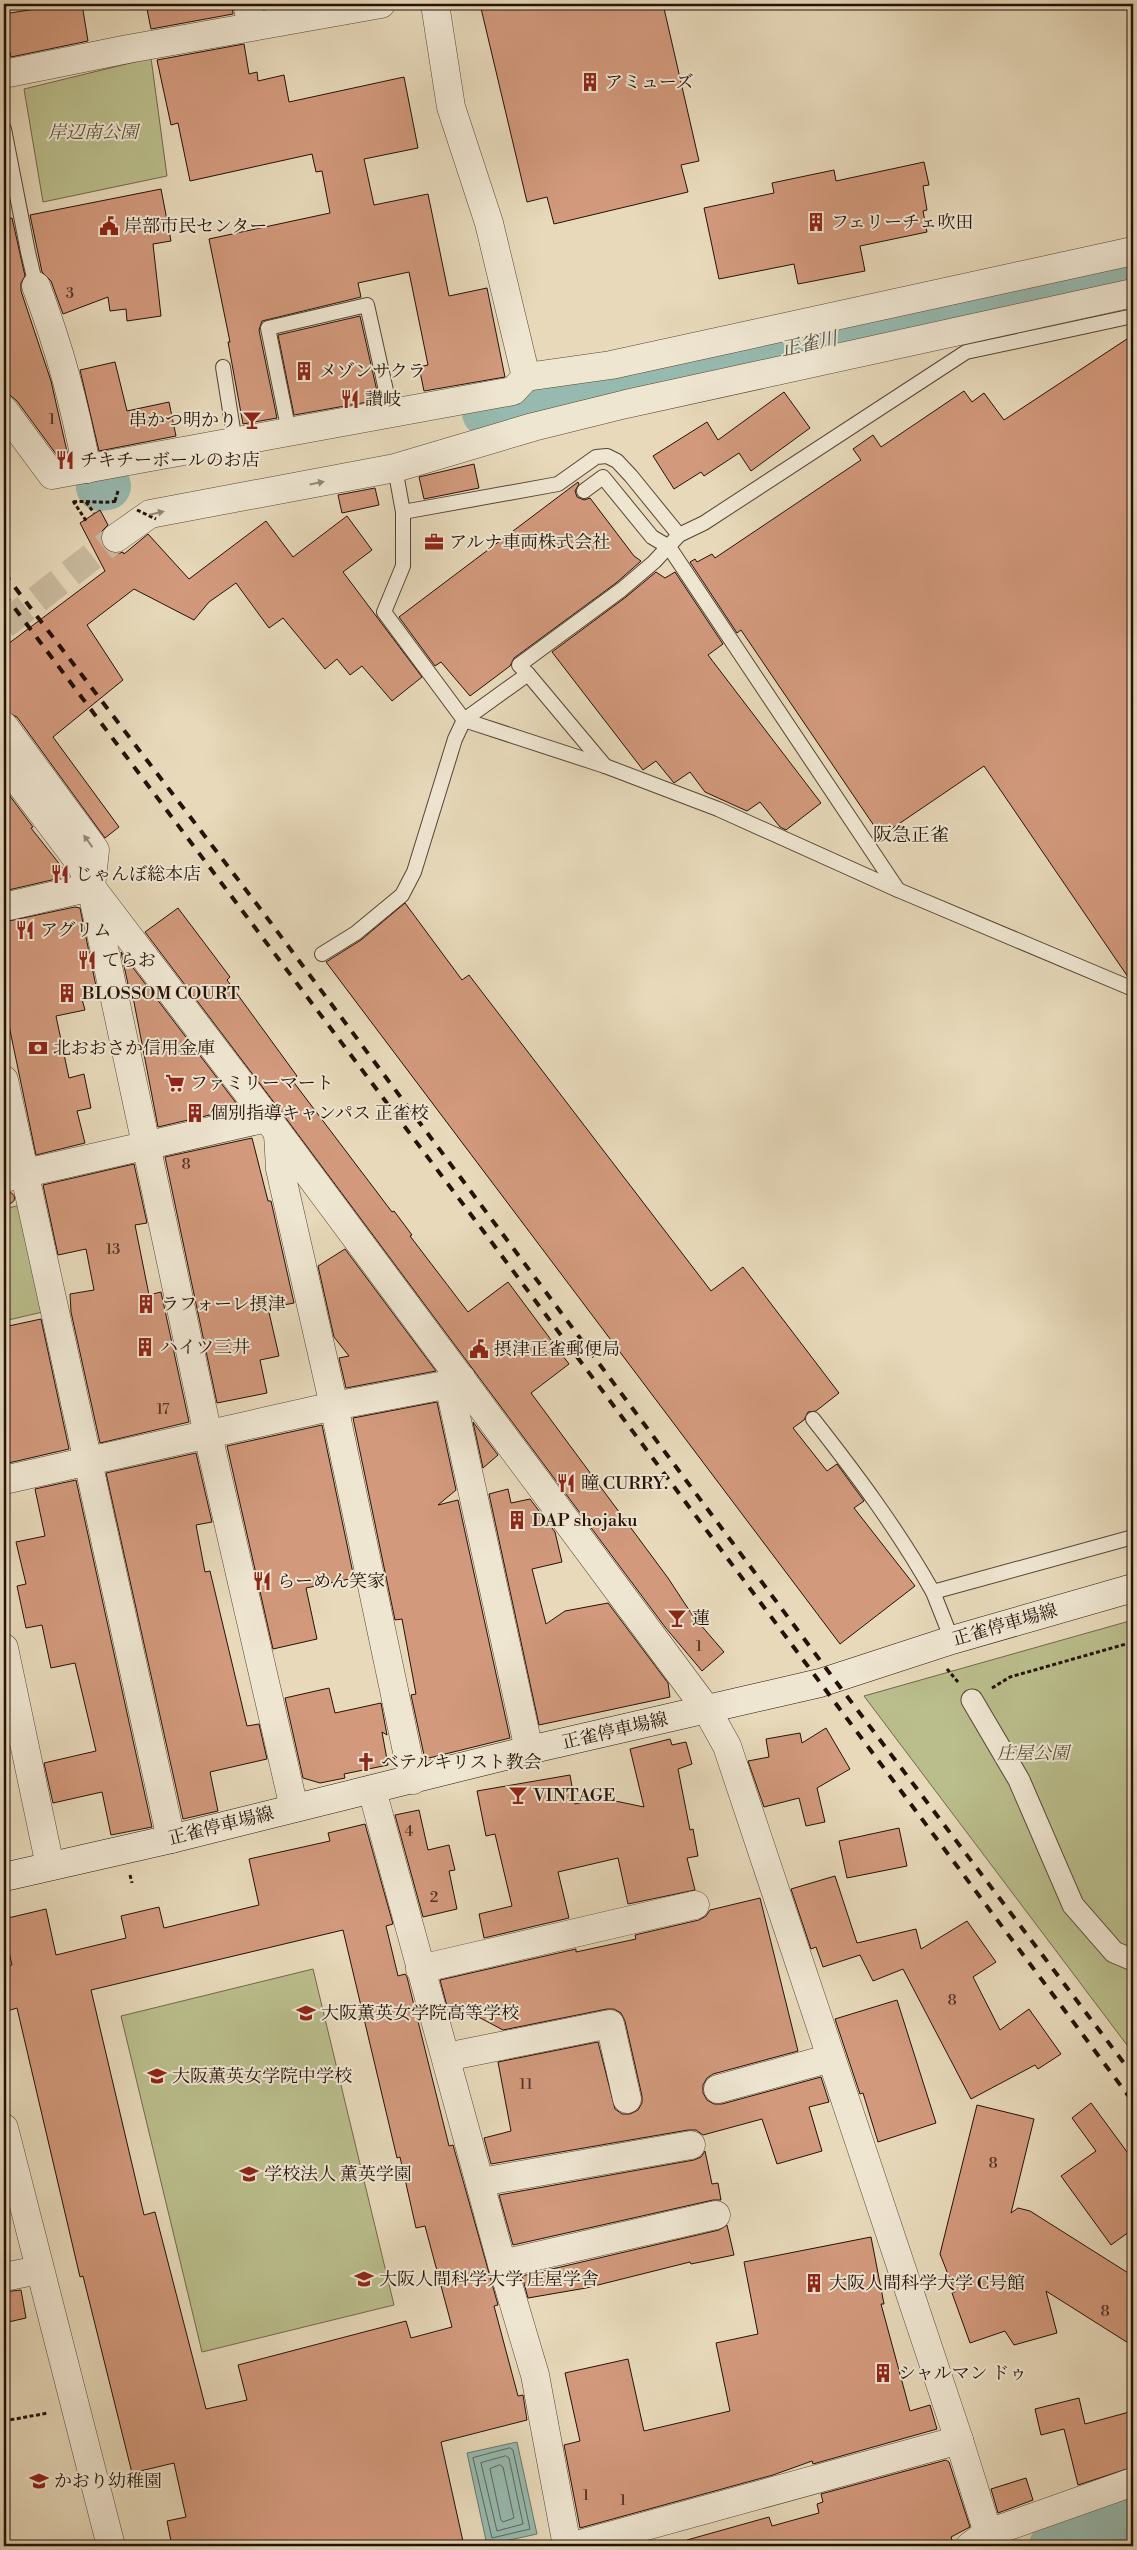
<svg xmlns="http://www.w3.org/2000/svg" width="1137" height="2550" viewBox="0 0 1137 2550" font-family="'Libre Bodoni','Noto Serif JP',serif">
  <rect width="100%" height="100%" fill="#e7d9ba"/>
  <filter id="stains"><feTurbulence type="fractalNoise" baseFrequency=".004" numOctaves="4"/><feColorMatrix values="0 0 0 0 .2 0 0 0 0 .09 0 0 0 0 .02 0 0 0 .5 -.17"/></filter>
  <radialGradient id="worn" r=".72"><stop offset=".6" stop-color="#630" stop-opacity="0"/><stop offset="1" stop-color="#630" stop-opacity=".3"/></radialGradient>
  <g fill="#babe8c" stroke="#70684a">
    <polygon points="151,58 167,176 43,202 24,89"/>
    <polygon points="25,1204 47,1311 4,1321 4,1209"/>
    <polygon points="1133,1620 1133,2053 864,1696"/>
    <polygon points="313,1969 394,2305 202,2352 121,2016"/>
  </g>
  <polygon fill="#97bab0" stroke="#69766d" points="517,2442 537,2534 487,2545 467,2453"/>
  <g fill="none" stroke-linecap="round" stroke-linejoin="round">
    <g stroke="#5e665c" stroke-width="1">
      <polygon points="510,2448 513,2450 530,2529 492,2538 473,2458"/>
      <polygon points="506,2456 509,2458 523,2524 497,2531 481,2463"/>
      <polygon points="500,2465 503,2467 514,2518 503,2522 501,2520 490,2469"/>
    </g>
    <g stroke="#97bab0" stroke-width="48">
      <polyline points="486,413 1133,276"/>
      <polyline points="100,487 107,486"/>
      <polyline points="1053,2546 1133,2519"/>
    </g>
  </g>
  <g fill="#d2997c" stroke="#251108" fill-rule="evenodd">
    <polygon points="67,4 82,4 88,41 11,57 9,49 4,51 4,14"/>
    <polygon points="146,4 232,4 233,14 151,29"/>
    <polygon points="480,4 663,4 699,161 681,165 688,192 554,224 547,197 527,202"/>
    <polygon points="244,44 249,74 257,72 258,81 284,75 289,102 404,77 418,148 364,159 374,205 428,194 449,296 487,288 505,377 424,391 419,367 428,365 409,272 358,283 361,297 262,321 259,330 277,418 243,424 228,342 230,342 209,239 330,213 322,171 316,172 312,154 190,181 178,123 171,125 157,60"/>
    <polygon points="924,162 929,185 923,186 927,210 923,211 927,232 860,246 865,271 798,284 794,264 719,279 704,208 774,193 772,183 834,170 836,181"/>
    <polygon points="161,189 171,241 153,244 161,316 127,321 126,309 110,311 108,297 63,314 51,281 42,272 30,215"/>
    <polygon points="12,218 25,276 21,283 21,291 51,381 68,456 59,458 17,401 4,390 4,220"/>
    <polygon points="360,316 379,400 294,415 278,335"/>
    <polygon points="1133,335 1133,980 1128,977 984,766 881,836 741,630 737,633 690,562 695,559 697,562 712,554 715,558 861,460 853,449 873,435 881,447 964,391 972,402 984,393 1004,420"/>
    <polygon points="115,362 127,411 169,402 176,436 99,451 80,370"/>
    <polygon points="784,392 810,428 751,471 739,453 704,476 701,472 674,489 653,456 707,422 718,440"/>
    <polygon points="474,464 479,488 424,499 419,477"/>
    <polygon points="578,482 579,484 575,491 577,497 584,500 590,498 634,556 641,561 616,583 514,658 510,666 470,696 441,662 435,666 399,617"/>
    <polygon points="375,488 379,505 342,513 338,495"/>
    <polygon points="100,510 108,525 102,531 101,540 104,547 109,552 117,554 123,552 124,554 148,534 189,579 266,521 293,557 347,516 372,550 343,572 422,677 392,701 362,666 350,675 337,659 325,669 283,618 269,628 236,583 209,602 194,620 134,589 87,625 123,680 53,737 119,827 105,838 17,717 4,711 4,647 105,571 80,523"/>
    <polygon points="656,572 665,578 675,572 723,644 708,655 821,803 786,830 780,827 760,802 747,811 705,792 690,772 674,783 656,761 643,770 552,652 626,597"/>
    <polygon points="4,788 33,827 31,828 69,876 4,891"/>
    <polygon points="405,903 462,980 469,975 711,1291 743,1267 839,1393 816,1411 808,1412 804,1420 793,1428 827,1471 837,1464 864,1501 854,1508 915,1586 840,1644 326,962 361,940"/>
    <polygon points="75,907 80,908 98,996 82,999 85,1010 56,1016 69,1078 84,1074 91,1108 77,1111 85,1143 36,1155 7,1016 4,1016 4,922"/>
    <polygon points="178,908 230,977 227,980 297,1076 292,1080 392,1212 394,1211 412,1235 410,1236 468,1312 508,1282 569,1364 531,1393 668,1578 693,1616 724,1652 702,1671 665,1627 279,1109 145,932"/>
    <polygon points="121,952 240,1108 158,1127 133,997 131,998"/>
    <polygon points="252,1138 268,1201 271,1201 294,1303 268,1308 279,1356 260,1360 267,1393 217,1403 165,1157"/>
    <polygon points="134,1164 147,1223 135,1225 149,1295 161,1292 189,1422 100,1443 71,1312 70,1294 94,1290 86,1249 58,1255 43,1185"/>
    <circle cx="9" cy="1198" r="5.5"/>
    <polygon points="345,1249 436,1371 346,1388 339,1358 349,1356 334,1337 318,1266"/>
    <polygon points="41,1319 69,1449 4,1464 4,1327"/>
    <polygon points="437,1402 456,1490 438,1505 458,1500 510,1738 429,1758 424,1755 411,1695 416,1694 402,1619 395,1620 353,1418"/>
    <polygon points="473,1422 498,1455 483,1468"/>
    <polygon points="322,1425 354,1578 306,1588 317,1639 273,1649 227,1446"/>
    <polygon points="196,1453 212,1522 196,1525 205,1572 210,1571 247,1726 259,1724 267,1759 210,1772 218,1811 183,1819 106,1473"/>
    <polygon points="76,1480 152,1827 111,1835 102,1792 53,1803 44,1763 96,1751 75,1663 51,1668 42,1625 26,1628 17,1586 26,1584 16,1542 45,1536 35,1489"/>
    <polygon points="508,1489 511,1503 530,1499 555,1532 562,1562 532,1569 546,1624 565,1611 608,1603 668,1683 670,1697 539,1725 489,1494"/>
    <polygon points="329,1688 335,1713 381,1703 387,1735 382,1732 388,1765 344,1774 345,1778 320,1783 303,1778 285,1698"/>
    <polygon points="826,1728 850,1769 817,1788 825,1822 806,1826 799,1798 764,1807 748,1761 769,1757 766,1739 800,1733 802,1743"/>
    <polygon points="670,1739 672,1745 686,1742 692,1764 678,1769 690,1830 693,1829 698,1856 687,1858 695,1890 628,1904 618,1858 558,1872 569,1918 484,1938 479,1914 512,1906 495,1834 486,1836 477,1791 570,1775 575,1804 601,1798 644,1807 630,1749"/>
    <polygon points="419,1810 428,1850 449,1845 455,1870 449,1871 457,1909 423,1917 395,1815"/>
    <path d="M365 1824 393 1924 386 1926 398 1976 405 1974 407 1977 449 2146 453 2145 498 2305 494 2306 518 2396 523 2395 527 2420 441 2442 464 2546H172L167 2521 186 2517 174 2463 132 2473 83 2276 80 2277 17 2008 4 2012V1967L12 1965 4 1930V1919L46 1909 56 1955 126 1938 121 1916 159 1907 164 1928 259 1905 249 1859 330 1841 328 1833ZM343 1930 397 2158 400 2157 416 2228 425 2226 452 2327 411 2338 406 2321 238 2365 247 2400 206 2409 155 2212 144 2215 91 1990Z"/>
    <polygon points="899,1828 907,1866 847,1878 839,1841"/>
    <polygon points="835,1876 857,1943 916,1929 921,1949 967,1921 996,1962 973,1977 1000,2030 1029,2009 1061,2054 1038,2069 1035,2065 971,2099 903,1969 873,1981 860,1955 823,1967 816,1947 811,1949 791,1889"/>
    <polygon points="760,1898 798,2051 713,2074 707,2078 703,2085 703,2093 707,2100 714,2104 722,2104 821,2077 829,2102 809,2107 822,2151 777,2164 762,2119 703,2135 696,2130 688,2130 491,2164 484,2138 511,2131 498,2062 598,2042 615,2109 622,2114 630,2114 638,2110 642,2103 642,2096 625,2021 621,2013 614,2009 607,2009 503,2030 454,2004 447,2006 440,1980 576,1949 576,1952 636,1939 635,1935 699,1920 706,1916 710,1910"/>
    <polygon points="897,2000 936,2123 878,2142 863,2093 860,2094 835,2019"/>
    <polygon points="1091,2103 1133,2160 1133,2229 1111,2245 1061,2176 1096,2151 1072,2118"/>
    <polygon points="977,2105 1034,2119 1011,2213 1018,2208 1030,2211 1133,2276 1133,2346 1046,2291 1057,2333 1014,2345 1005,2331 970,2343 952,2293 955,2292 940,2254"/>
    <polygon points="705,2151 712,2184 718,2183 721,2200 713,2200 513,2245 499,2195 694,2160 701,2157"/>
    <polygon points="727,2225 734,2255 691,2264 690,2262 586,2288 528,2298 522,2276 719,2230"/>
    <polygon points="871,2237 884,2304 881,2304 910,2411 930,2405 937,2429 813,2464 812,2461 773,2475 580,2528 564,2445 580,2441 565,2373 628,2359 644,2431 730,2411 716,2343 758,2334 744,2262"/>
    <polygon points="21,2290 26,2318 4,2323 4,2292"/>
    <polygon points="1079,2398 1085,2424 1133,2411 1133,2467 1078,2485 1064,2429 1041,2435 1035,2409"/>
    <polygon points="946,2460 949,2462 970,2527 951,2537 954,2546 687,2546 687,2540 769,2517 772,2526 819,2513 817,2504 823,2502 821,2494"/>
    <polygon points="1026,2478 1033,2500 998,2513 991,2489"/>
  </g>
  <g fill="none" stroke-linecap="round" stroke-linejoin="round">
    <polyline stroke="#cabb9f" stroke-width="28" stroke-dasharray="28 14" stroke-linecap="butt" points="4,625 116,538"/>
    <g stroke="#564334" stroke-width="16">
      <g id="service">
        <polyline points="4,129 28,252 36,286"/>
        <polyline points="223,367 235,442"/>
        <polyline points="289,432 268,328 367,305 391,413"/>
        <polyline points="395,468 403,512 403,566 384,612 464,720 528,674 605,766"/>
        <polyline points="584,491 603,477 652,537 669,547 898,890"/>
        <polyline points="403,512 558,484 596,457 607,456 617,461 631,476 679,535"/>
        <polyline points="528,674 519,665 621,590 654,562 679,535 704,523 966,352 1133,316"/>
        <polyline points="322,954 356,933 402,895 414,872 455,739 464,720 605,766 718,809 898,890 1133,989"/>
        <path d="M813 1419C857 1475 898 1530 933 1592L1133 1537"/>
        <polyline points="933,1592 952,1640"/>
      </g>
    </g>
    <g stroke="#564334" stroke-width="23">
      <polyline id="pedestrian" points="972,1700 1019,1780 1073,1905 1114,1952 1133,1960"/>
    </g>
    <g stroke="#564334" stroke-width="29">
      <g id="minor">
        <polyline points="247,4 252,26"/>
        <polyline points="4,74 128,49 381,4"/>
        <path d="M36 286C60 349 74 403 87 469"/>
        <polyline points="4,410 52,475 513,391 526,377"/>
        <polyline points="116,538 150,514 395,468 533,427 626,404 1133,293"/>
        <polyline points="4,726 95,850 91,887 208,1435 294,1808"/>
        <polyline points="4,762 80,863 91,887 267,1118 707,1710 727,1746 959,2440 992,2546"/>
        <polyline points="4,907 91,887"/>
        <polyline points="4,1080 171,1839"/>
        <polyline points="278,1134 280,1169 334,1406 413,1780"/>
        <polyline points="4,1178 267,1118"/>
        <polyline points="461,1378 452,1398 529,1750"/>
        <polyline points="4,1480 334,1406 445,1385 461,1378"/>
        <polyline points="4,1648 50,1866"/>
        <polyline points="372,1790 502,2264 535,2375 567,2546"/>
        <polyline points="420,1969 695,1905"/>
        <polyline points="446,2057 610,2024 627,2099"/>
        <polyline points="718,2089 831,2058"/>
        <polyline points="481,2182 691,2145"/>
        <polyline points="502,2264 716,2215"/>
        <polyline points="4,2277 39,2270"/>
        <polyline points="573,2546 959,2440"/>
        <polyline points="970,2546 986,2534 1133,2482"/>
      </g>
    </g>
    <g stroke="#564334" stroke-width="29">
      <g id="tertiary">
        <polyline points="435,4 451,107 489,223 526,377 611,365 1133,251"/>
        <polyline points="4,2128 111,2546"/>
      </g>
    </g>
    <g stroke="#251108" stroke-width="29">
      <polyline id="secondary" points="4,1877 171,1839 529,1750 820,1683 952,1640 1133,1588"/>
    </g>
    <g stroke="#251108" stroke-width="3" stroke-dasharray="4 2.5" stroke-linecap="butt">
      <polyline points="73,501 87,522"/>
      <polyline points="115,501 118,491"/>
      <path d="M73 502C88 500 101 504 117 501"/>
      <polyline points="86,502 94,513"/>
      <polyline points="947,1669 958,1682"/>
      <polyline points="992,1688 1010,1677 1133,1642"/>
      <polyline points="130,1875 132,1883"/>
      <polyline points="4,2421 48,2413"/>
    </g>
    <use href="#service" stroke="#efe6d2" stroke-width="14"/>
    <use href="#pedestrian" stroke="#efe6d2" stroke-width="21"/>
    <use href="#minor" stroke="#efe6d2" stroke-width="28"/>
    <use href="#tertiary" stroke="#efe6d2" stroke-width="28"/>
    <use href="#secondary" stroke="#efe6d2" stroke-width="28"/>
    <g stroke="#251108" stroke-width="4" stroke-dasharray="9 9" stroke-linecap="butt">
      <polyline points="4,573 262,911 834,1679 1133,2075"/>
      <polyline points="4,594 484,1232 1133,2102"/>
    </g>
    <polyline stroke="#251108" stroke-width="3" stroke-dasharray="4 2.5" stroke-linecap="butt" points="137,510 156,519"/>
  </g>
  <defs><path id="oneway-solid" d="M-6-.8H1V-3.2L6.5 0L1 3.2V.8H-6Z" transform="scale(1.25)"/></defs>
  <g fill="#948677">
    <use href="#oneway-solid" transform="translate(317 483) rotate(-11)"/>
    <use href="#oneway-solid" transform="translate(157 513) rotate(-13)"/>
    <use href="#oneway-solid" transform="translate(88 841) rotate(-126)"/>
  </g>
  <defs>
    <g id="building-bare" transform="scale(1.5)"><path d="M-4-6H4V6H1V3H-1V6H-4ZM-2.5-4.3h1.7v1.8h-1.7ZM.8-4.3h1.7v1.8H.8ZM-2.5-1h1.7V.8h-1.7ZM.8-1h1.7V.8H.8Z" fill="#8f2418" stroke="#efe6d2" stroke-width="2.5" paint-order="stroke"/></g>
    <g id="civic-bare" transform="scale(1.5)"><path d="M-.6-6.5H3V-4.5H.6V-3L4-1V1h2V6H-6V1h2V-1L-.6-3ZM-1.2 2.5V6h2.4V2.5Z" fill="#8f2418" stroke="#efe6d2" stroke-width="2.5" paint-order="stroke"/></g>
    <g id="restaurant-bare" transform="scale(1.5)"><path d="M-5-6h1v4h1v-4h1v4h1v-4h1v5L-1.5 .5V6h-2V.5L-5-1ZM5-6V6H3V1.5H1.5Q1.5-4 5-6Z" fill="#8f2418" stroke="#efe6d2" stroke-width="2.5" paint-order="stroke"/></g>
    <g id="bar-bare" transform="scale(1.5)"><path d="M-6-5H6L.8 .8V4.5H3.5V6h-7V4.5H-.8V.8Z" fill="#8f2418" stroke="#efe6d2" stroke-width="2.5" paint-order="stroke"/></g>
    <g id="office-bare" transform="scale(1.5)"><path d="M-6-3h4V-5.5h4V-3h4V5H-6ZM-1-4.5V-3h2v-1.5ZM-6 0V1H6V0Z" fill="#8f2418" stroke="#efe6d2" stroke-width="2.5" paint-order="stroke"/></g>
    <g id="bank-bare" transform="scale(1.5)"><path d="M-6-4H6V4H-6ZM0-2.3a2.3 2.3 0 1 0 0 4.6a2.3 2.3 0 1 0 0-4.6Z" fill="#8f2418" stroke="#efe6d2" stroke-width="2.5" paint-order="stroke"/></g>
    <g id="supermarket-bare" transform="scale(1.5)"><path d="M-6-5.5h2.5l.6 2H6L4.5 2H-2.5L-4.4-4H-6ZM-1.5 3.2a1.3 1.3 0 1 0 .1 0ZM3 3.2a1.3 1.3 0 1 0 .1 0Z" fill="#8f2418" stroke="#efe6d2" stroke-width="2.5" paint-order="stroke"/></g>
    <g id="church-bare" transform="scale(1.5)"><path d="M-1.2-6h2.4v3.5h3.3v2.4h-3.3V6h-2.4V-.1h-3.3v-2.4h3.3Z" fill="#8f2418" stroke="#efe6d2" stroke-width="2.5" paint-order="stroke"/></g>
    <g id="school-bare" transform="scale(1.5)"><path d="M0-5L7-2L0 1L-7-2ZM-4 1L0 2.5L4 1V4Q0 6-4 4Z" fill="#8f2418" stroke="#efe6d2" stroke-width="2.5" paint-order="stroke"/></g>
    <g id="university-bare" transform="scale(1.5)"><path d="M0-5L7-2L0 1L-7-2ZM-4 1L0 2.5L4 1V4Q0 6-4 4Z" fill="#8f2418" stroke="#efe6d2" stroke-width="2.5" paint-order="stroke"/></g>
  </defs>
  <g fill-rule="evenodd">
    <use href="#building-bare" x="590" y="82"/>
    <use href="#building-bare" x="816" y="222"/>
    <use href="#civic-bare" x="109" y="226"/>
    <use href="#building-bare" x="304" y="371"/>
    <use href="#restaurant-bare" x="350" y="399"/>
    <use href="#bar-bare" x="252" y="420"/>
    <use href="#restaurant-bare" x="65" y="460"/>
    <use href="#office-bare" x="434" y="542"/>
    <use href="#restaurant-bare" x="60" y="874"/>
    <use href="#restaurant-bare" x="25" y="930"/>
    <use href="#restaurant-bare" x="87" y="960"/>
    <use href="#building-bare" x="67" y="993"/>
    <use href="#bank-bare" x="38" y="1048"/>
    <use href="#supermarket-bare" x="175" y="1083"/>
    <use href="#building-bare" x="195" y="1113"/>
    <use href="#building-bare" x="146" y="1304"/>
    <use href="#building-bare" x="145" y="1347"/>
    <use href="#civic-bare" x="479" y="1349"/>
    <use href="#restaurant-bare" x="566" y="1483"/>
    <use href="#building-bare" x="517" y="1520"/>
    <use href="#restaurant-bare" x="262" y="1581"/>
    <use href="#bar-bare" x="677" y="1618"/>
    <use href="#church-bare" x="366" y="1762"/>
    <use href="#bar-bare" x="518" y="1795"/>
    <use href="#school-bare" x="306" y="2013"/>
    <use href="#school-bare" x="157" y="2076"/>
    <use href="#school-bare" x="249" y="2174"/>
    <use href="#university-bare" x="364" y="2279"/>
    <use href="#building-bare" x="814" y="2283"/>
    <use href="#building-bare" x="883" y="2373"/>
    <use href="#school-bare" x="39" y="2481"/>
  </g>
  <g text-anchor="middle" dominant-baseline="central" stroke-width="4" stroke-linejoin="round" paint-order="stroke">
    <g font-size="15" fill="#503325">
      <text x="70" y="293">3</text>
      <text x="52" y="419">1</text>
      <text x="186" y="1164">8</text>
      <text x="113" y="1249">13</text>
      <text x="163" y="1409">17</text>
      <text x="699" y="1646">1</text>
      <text x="409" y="1831">4</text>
      <text x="434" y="1897">2</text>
      <text x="952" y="2000">8</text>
      <text x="526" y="2084">11</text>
      <text x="993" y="2163">8</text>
      <text x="1105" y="2311">8</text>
      <text x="586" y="2495">1</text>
      <text x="623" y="2500">1</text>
    </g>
    <g font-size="18" fill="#251108" stroke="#efe6d2" text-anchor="start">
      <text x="605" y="82">アミューズ</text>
      <text x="831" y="222">フェリーチェ吹田</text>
      <text x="124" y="226">岸部市民センター</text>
      <text x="319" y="371">メゾンサクラ</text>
      <text x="365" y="399">讃岐</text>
      <text x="237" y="420" text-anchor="end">串かつ明かり</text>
      <text x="80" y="460">チキチーボールのお店</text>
      <text x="449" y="542">アルナ車両株式会社</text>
      <text x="75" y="874">じゃんぼ総本店</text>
      <text x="40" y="930">アグリム</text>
      <text x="102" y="960">てらお</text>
      <text x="82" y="993">BLOSSOM COURT</text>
      <text x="53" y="1048">北おおさか信用金庫</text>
      <text x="190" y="1083">ファミリーマート</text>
      <text x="210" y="1113">個別指導キャンパス 正雀校</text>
      <text x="161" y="1304">ラフォーレ摂津</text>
      <text x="160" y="1347">ハイツ三井</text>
      <text x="494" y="1349">摂津正雀郵便局</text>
      <text x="581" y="1483">瞳 CURRY.</text>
      <text x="532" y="1520">DAP shojaku</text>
      <text x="277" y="1581">らーめん笑家</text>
      <text x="692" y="1618">蓮</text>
      <text x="381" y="1762">ベテルキリスト教会</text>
      <text x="533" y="1795">VINTAGE</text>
      <text x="321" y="2013">大阪薫英女学院高等学校</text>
      <text x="172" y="2076">大阪薫英女学院中学校</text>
      <text x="264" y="2174">学校法人 薫英学園</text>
      <text x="379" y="2279">大阪人間科学大学 庄屋学舎</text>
      <text x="829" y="2283">大阪人間科学大学 C号館</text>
      <text x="898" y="2373">シャルマン ドゥ</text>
      <text x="54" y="2481">かおり幼稚園</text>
    </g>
    <g font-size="18" font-style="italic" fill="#594e36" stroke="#efe6d2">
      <text x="93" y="132">岸辺南公園</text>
      <text x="1033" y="1753">庄屋公園</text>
    </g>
    <g font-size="18" fill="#251108" stroke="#efe6d2">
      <text transform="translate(1005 1625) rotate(-16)">正雀停車場線</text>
      <text transform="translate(615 1731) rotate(-13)">正雀停車場線</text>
      <text transform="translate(221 1826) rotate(-14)">正雀停車場線</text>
    </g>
    <g font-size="19" font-style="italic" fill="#4d4c43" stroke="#efe6d2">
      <text transform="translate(809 344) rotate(-12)">正雀川</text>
    </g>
    <g font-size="19" fill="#251108" stroke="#efe6d2">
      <text x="911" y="835">阪急正雀</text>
    </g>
  </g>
  <rect width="1137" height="2550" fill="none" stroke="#e7d9ba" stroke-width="20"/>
  <rect x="5" y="5" width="1127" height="2540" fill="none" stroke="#251108" stroke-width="2.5"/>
  <rect x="10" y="10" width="1117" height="2530" fill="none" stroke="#251108"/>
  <rect width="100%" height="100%" filter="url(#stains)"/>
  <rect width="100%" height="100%" fill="url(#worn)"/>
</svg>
